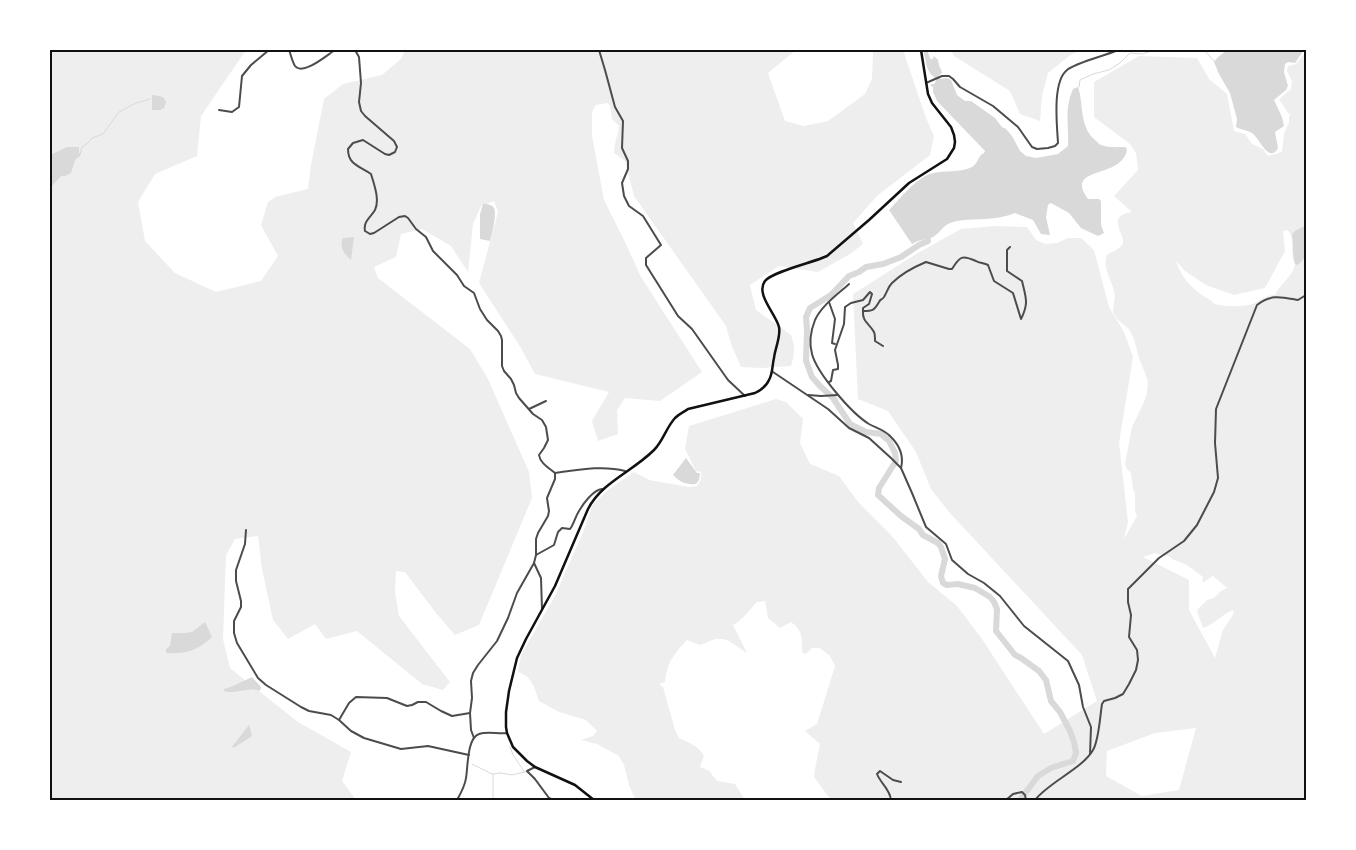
<svg xmlns="http://www.w3.org/2000/svg" width="1356" height="850" viewBox="0 0 1356 850" font-family="'Space Grotesk',sans-serif">
  <rect width="100%" height="100%" fill="#fff"/>
  <g fill="#eee" fill-rule="evenodd">
    <path d="M50 50H246L201 116 197 156 155 174 138 202 145 241 175 273 216 292 261 281 278 256 261 225 268 202 275 197 308 189 311 165 324 99 343 84 382 75 401 59 405 50H796L768 73 785 121 804 126 828 121 865 94 872 79 873 53 872 50H903L926 118 934 136 930 155 878 195 853 223 863 244 850 254 818 272 779 266 750 285 756 310 791 335 794 345 793 359 791 366 761 368 741 367 731 344 726 326 634 196 625 161 614 153C614 143 618 136 619 126L612 119 610 105 607 103 596 105 592 112V136L604 200 626 244 641 277 702 372 660 401 625 398 617 410 618 434 598 441 592 421 609 392 535 374 521 348 479 283 498 212 494 201 481 206 473 224 468 272 451 246 422 229 401 234 396 257 374 267 378 278 470 349 488 379 529 472 532 498 479 625 455 635 436 613 405 572 396 571 395 592 399 616 450 682 443 690 422 684 357 631 326 639 315 624 288 639 273 620 262 569 258 536 235 539 226 555 223 639 230 668 298 722 351 752 342 781 356 800H50Z"/>
    <polygon points="951,50 1081,50 1069,56 1048,73 1042,96 1040,121 1020,114 1010,91 954,56"/>
    <path d="M1306 52V800H831L814 777 815 769 820 744 805 731 817 724 835 666 830 656 820 648H812L807 653 804 654 802 651C802 638 803 631 791 622L780 628 768 618 765 601 757 602C749 610 743 620 733 625L747 653 729 641 723 639H715L700 645 687 640C674 654 667 662 665 682L659 684 663 687 675 730 679 738 692 744 699 749 704 756 700 767 709 771 717 781 735 784 745 800H633L635 799 629 785 624 765 619 756 597 744 581 740 593 736 597 731 586 720 559 712 539 701C535 689 532 676 518 672L521 655 555 596 584 530 593 504 608 490 634 472 649 480 689 487 697 486 701 479V472L696 471 685 449 689 426 776 399 786 402 803 419 800 443 810 464 839 476 859 503 892 536 928 582 957 606 982 639 1044 734 1097 701 1082 655 949 512 931 489 916 452 888 411 858 399 853 294 918 253 961 229 996 226 1027 227 1036 240 1045 244 1057 243 1068 238H1081L1094 250 1109 307 1124 332 1133 357 1119 443 1128 522 1124 539 1137 516 1135 511V493L1133 489 1131 473 1127 469 1125 464 1132 427 1144 402 1147 393 1148 381 1139 358 1134 339 1129 329 1117 319 1113 312C1113 305 1116 298 1114 291 1111 279 1102 267 1107 255 1111 252 1122 248 1123 243 1125 234 1105 216 1132 212L1114 196 1138 170 1136 153 1130 144 1094 117V82L1139 56 1197 58 1209 79 1227 94 1234 131 1245 134 1252 144 1263 149 1268 156 1282 152 1284 134 1289 122V116L1291 115 1288 113 1279 99 1291 89 1292 81 1287 71 1288 66 1296 64ZM1287 230C1296 236 1290 254 1295 265 1292 277 1280 284 1275 295 1263 296 1262 300 1253 304 1243 307 1222 307 1213 303L1212 301C1195 292 1182 280 1176 261L1185 271 1206 285 1234 295 1265 288 1285 251 1283 231ZM1155 553 1160 555 1169 556 1172 559 1187 565 1203 577 1202 582H1204L1213 576 1227 588 1221 591 1214 598 1207 600 1197 610 1198 614 1203 628C1215 624 1222 614 1233 610L1234 613 1223 630 1215 658 1189 610V580L1143 557ZM1196 728 1179 790 1142 796 1106 776 1107 751 1155 733Z"/>
  </g>
  <g fill="#d9d9d9">
    <path d="M923 50H927L930 58 932 60 934 56 938 60 939 65 942 72 941 74 938 76 940 79 947 78 951 80 957 95 965 101H971L995 118 1002 127 1006 129 1012 136 1020 151 1026 156 1036 158 1058 154 1068 146C1069 125 1064 109 1073 89L1078 87C1084 105 1079 126 1095 140 1095 140 1100 145 1101 145 1108 148 1118 147 1125 147L1127 149C1123 180 1063 165 1088 199H1099L1101 201V225L1104 233 1098 236 1081 228 1069 213 1051 203 1048 205 1046 217 1050 235 1041 234 1033 220 1015 213C996 221 977 218 957 221 941 224 942 233 931 238 924 240 918 240 912 244L889 210C900 199 915 179 930 174 942 170 962 173 972 167 979 163 977 156 984 153L985 151 937 101 933 92V87L931 86V84H934L936 81 934 77C926 72 926 59 923 50Z"/>
    <path d="M1227 50H1304L1295 63 1288 62 1285 64 1284 72 1288 86 1286 90 1274 100 1282 117 1284 126 1275 132 1278 148C1269 164 1260 139 1252 133 1247 130 1241 130 1236 127L1237 119 1230 93 1219 74 1214 62 1217 58Z"/>
    <polygon points="152,95 159,96 163,97 166,102 164,108 160,110 152,110"/>
    <polygon points="67,147 79,147 79,154 81,150 82,150 80,156 75,160 71,173 65,176 61,176 50,188 50,155"/>
    <path d="M483 204C486 204 492 204 494 208 497 213 492 235 490 241L480 239V214Z"/>
    <path d="M1306 225C1306 238 1311 260 1296 265 1291 255 1294 245 1292 234L1295 231Z"/>
    <path d="M354 237 351 260C344 254 339 247 343 238Z"/>
    <path d="M686 458 697 473H700L699 480 696 484C686 485 680 482 673 475Z"/>
    <path d="M205 622 212 637C197 651 186 654 166 653V649L170 646 172 633H185L192 632Z"/>
    <path d="M252 677 261 687V689L259 691C248 686 235 695 224 691V689L233 686Z"/>
    <polygon points="249,725 252,736 235,747 231,748"/>
  </g>
  <g fill="none" stroke-linecap="round" stroke-linejoin="round">
    <g stroke="#d9d9d9" stroke-width="1">
      <polyline points="1204,50 1215,62"/>
      <polyline points="1079,87 1080,80 1093,74 1109,70 1120,63 1130,53 1143,54 1153,50"/>
      <polyline points="81,150 82,147 87,144 92,138 103,134 119,112 136,103 150,99"/>
      <polyline points="510,747 513,755 524,771 527,773"/>
      <polyline points="472,764 492,774 501,773 512,775 525,772"/>
      <polyline points="493,774 493,800"/>
      <polyline points="533,778 550,800"/>
    </g>
    <polyline stroke="#d9d9d9" stroke-width="6" points="926,231 928,241 919,245 901,257 883,264 866,267 859,272 849,276 831,295 810,308 806,317 807,330 806,361 812,377 820,386 833,398 850,424 866,432 881,434 889,441 895,453 896,461 879,488 878,495 901,516 919,529 923,535 938,543 941,547 945,559 941,576 943,583 947,585 958,584 975,588 990,597 994,602 997,609 996,631 1015,655 1021,658 1039,671 1046,680 1051,701 1060,712 1070,731 1074,742 1076,753 1073,761 1051,768 1038,776 1020,800"/>
    <g stroke="#4c4c4c" stroke-width="2">
      <path d="M289 50C291 55 292 61 295 66 303 76 327 55 335 50"/>
      <path d="M355 50 359 57 361 83 359 102 361 111 365 116 394 141 397 147 395 152 389 155 385 154 363 140 353 143 348 149C348 165 360 166 371 174 374 184 380 200 375 210 371 217 363 221 365 231L370 234 374 233 399 217 405 216 408 218 416 229 426 237 433 251 457 275 464 286 474 293 480 309 487 320 498 331 501 336 502 340V366L504 371 511 379 514 385 516 393 519 398 533 414 542 420 546 427 548 440 544 448 539 455C540 463 549 468 555 473 577 470 603 465 625 471"/>
      <polyline points="599,50 605,70 615,107 623,121 622,148 628,161 628,169 622,183 624,196 629,206 643,216 661,245 646,258 646,265 678,316 692,329 728,380 745,396"/>
      <path d="M926 83 942 76H949L953 79 960 87 993 106 1018 127 1032 147 1037 149 1048 148 1055 146 1058 143C1057 125 1052 82 1067 70 1077 62 1105 56 1118 50"/>
      <polyline points="219,110 232,112 239,107 242,76 251,65 269,50"/>
      <path d="M849 284C837 295 822 305 815 320 811 330 809 343 812 354 817 373 851 413 869 424 876 428 885 430 891 437 900 446 904 456 901 468"/>
      <polyline points="829,302 835,319 832,343 835,344"/>
      <path d="M863 311C862 322 870 324 874 332 875 334 875 339 875 341L883 346"/>
      <polyline points="773,372 828,409 849,428 869,438 891,458 901,468 912,493 926,527 946,544 952,560 968,574 984,583 1000,596 1024,626 1068,661 1079,685 1083,707 1091,727 1090,754"/>
      <path d="M829 382 831 381 833 370 838 369V365L835 350 844 324 845 307 851 303 863 300 870 292 872 294 869 304 863 308V311C872 311 874 311 879 302 881 298 881 301 884 297 887 292 888 287 892 283 901 274 914 267 926 262L949 269H952C960 256 962 255 976 261 979 263 984 263 988 265L994 281 1013 293 1021 319C1029 303 1026 298 1022 281L1007 271V250L1010 247"/>
      <polyline points="808,395 821,396 838,395"/>
      <polyline points="529,409 546,401"/>
      <polyline points="246,530 245,544 236,570 236,581 241,601 241,607 234,621 234,633 237,643 258,678 266,685 301,707 309,711 331,715 339,720 351,731 364,738 401,749 428,746 469,755"/>
      <path d="M536 555 554 545 558 532 562 528 570 529C574 524 575 517 579 511 583 504 593 490 602 489"/>
      <polyline points="534,563 541,578 542,609"/>
      <polyline points="339,720 349,703 356,697 387,698 407,706 412,705 418,702 426,702 441,711 452,716 470,713"/>
      <polyline points="474,738 471,730 470,713 472,698 471,681 473,673 478,665 497,641 508,618 517,593 534,563 536,555 536,539 538,533 548,516 549,511 547,498 555,479 555,473"/>
      <polyline points="535,767 527,771 535,779 549,798 553,800"/>
      <path d="M891 800C890 789 881 784 877 774L880 771 893 780 901 782"/>
      <polyline points="1006,800 1013,794 1022,792 1025,795 1026,800"/>
      <path d="M1035 800C1049 782 1082 769 1093 750 1099 740 1100 716 1102 704L1104 701 1115 698 1123 694 1129 684 1136 670 1138 660 1137 650 1129 637 1131 615 1128 602V589L1159 558 1184 541 1197 525 1214 492 1218 478 1215 443 1216 409 1257 305C1271 294 1281 297 1298 300L1306 295"/>
    </g>
    <path stroke="#4c4c4c" stroke-width="2" d="M457 800C461 793 465 786 466 778 468 767 467 738 479 734 487 731 498 734 507 733"/>
    <path stroke="#111" stroke-width="2.5" d="M594 800 575 785 535 767 527 761 513 747 507 733 506 727V712L509 691 517 658 526 639 555 586 588 509C602 482 632 472 654 450 663 441 666 428 675 418 679 414 684 412 688 409L755 393C761 390 766 387 769 380 773 373 772 366 774 358 775 348 781 337 779 327 776 314 755 294 765 281 772 272 810 263 822 258L827 256 869 220 909 183 947 159 954 148 955 142 954 135 951 127 932 103 928 94 921 50"/>
  </g>
  <rect width="1356" height="850" fill="none" stroke="#ffffff" stroke-width="102"/>
  <rect x="51" y="51" width="1254" height="748" fill="none" stroke="#111" stroke-width="2"/>
</svg>
